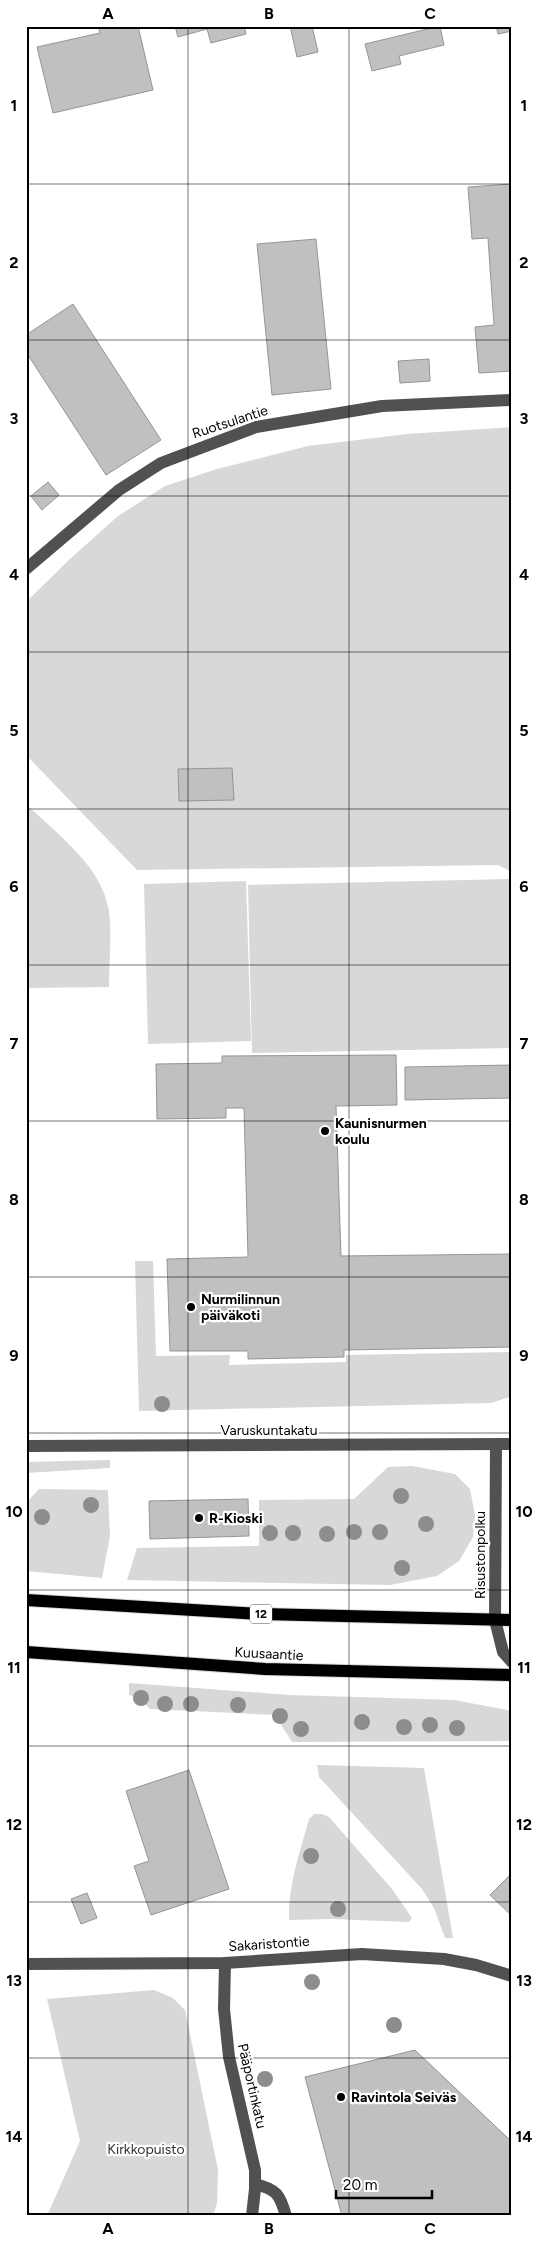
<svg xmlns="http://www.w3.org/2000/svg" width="538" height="2242" viewBox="0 0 538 2242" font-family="Figtree,sans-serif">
  <rect width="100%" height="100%" fill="#fff"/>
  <g fill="#d8d8d8">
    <polygon points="512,427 512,872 498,865 137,870 26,755 26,602 71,558 118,516 165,486 217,469 308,446 407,434"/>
    <path d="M26 804C57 834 102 866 109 911 112 934 109 963 109 987L26 988Z"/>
    <polygon points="512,879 512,1048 252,1053 248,885"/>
    <polygon points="246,881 251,1041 148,1044 144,884"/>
    <polygon points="135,1261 153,1261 156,1356 230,1355 229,1365 346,1362 346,1355 512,1352 512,1396 491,1403 139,1411"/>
    <polygon points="110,1460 110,1468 26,1473 26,1462"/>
    <polygon points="412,1466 455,1474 470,1489 475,1515 473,1537 459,1561 437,1576 390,1585 127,1580 137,1548 259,1546 259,1500 354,1499 388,1467"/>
    <polygon points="39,1489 108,1490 110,1536 102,1578 26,1571 26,1503"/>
    <polygon points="129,1683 290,1695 454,1700 512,1711 512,1741 292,1742 275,1715 150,1709 137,1697 129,1695"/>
    <polygon points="317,1765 424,1768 453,1938 445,1938 434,1908 422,1889 319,1777"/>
    <path d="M314 1814H322L329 1817 392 1889 412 1918 409 1922 332 1919 289 1920C288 1885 300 1852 309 1819Z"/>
    <polygon points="154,1990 173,1998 185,2010 218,2170 217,2203 213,2216 47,2216 80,2141 47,1999"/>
  </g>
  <g fill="#c0c0c0" stroke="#959595">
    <polygon points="98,26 138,26 153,90 53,113 37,47 100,33"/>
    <polygon points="175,26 244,26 246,34 211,43 207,29 178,37"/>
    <polygon points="290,26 312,26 318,52 297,57"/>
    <polygon points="440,26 444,45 399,56 401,64 372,71 365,44"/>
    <polygon points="496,26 512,26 512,31 498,34"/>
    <polygon points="512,184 512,371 479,373 475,327 494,325 488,238 472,239 468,187"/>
    <polygon points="316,239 331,389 272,395 257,244"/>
    <polygon points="73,304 161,440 106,475 26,352 26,335"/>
    <polygon points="429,359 430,381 400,383 398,361"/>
    <polygon points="48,482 59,495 42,510 31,496"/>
    <polygon points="232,768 234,800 179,801 178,769"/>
    <polygon points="396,1055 397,1105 336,1106 341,1256 512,1254 512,1347 344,1350 344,1357 248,1359 248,1351 170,1351 167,1259 248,1257 244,1108 226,1108 226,1118 157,1119 156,1064 222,1063 222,1056"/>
    <polygon points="512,1065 512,1098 405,1100 405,1067"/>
    <polygon points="510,1200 512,1200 512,1239"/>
    <polygon points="248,1499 249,1536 150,1539 149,1501"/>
    <polygon points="189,1770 229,1889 151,1915 134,1866 149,1861 126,1791"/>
    <polygon points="512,1873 512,1916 490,1895"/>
    <polygon points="87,1893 97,1918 81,1924 71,1899"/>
    <polygon points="415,2050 512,2142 512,2216 342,2216 305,2077"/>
  </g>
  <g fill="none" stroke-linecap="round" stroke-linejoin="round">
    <g stroke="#dbdbdb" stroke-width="14">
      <g id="major">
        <polyline points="26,1600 262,1614 512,1620"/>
        <polyline points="26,1652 265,1669 512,1675"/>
      </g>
    </g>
    <g stroke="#515151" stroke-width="12">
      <polyline points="26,569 119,490 161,463 256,427 382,406 512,400"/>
      <polyline points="496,1444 495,1620 503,1652 512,1662"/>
      <polyline points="26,1446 512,1444"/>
      <polyline points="225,1963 224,2009 229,2057 255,2170 255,2189 252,2216"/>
      <polyline points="26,1964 225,1963 362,1954 444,1959 476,1965 512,1976"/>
      <path d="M255 2184C277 2189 280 2195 286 2216"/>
    </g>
    <use href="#major" stroke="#000" stroke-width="12"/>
  </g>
  <g fill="#8d8d8d">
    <circle cx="162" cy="1404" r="8"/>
    <circle cx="401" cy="1496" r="8"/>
    <circle cx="91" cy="1505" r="8"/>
    <circle cx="42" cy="1517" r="8"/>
    <circle cx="426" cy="1524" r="8"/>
    <circle cx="354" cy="1532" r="8"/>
    <circle cx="380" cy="1532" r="8"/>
    <circle cx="270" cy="1533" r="8"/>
    <circle cx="293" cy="1533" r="8"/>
    <circle cx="327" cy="1534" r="8"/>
    <circle cx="402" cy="1568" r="8"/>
    <circle cx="141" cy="1698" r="8"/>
    <circle cx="165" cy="1704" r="8"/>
    <circle cx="191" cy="1704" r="8"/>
    <circle cx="238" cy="1705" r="8"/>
    <circle cx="280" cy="1716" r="8"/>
    <circle cx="362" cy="1722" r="8"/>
    <circle cx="430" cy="1725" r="8"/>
    <circle cx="404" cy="1727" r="8"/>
    <circle cx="457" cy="1728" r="8"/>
    <circle cx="301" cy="1729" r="8"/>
    <circle cx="311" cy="1856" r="8"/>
    <circle cx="338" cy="1909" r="8"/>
    <circle cx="312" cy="1982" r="8"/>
    <circle cx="394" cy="2025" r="8"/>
    <circle cx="265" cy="2079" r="8"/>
  </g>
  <path fill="none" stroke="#000" stroke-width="1" stroke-opacity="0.55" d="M188 26V2216M349 26V2216M26 184H512M26 340H512M26 496H512M26 652H512M26 809H512M26 965H512M26 1121H512M26 1277H512M26 1433H512M26 1590H512M26 1746H512M26 1902H512M26 2058H512"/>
  <g fill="#000" stroke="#fff" stroke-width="2">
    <circle cx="325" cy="1131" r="5"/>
    <circle cx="191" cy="1307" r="5"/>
    <circle cx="199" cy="1518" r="5"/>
    <circle cx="341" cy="2097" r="5"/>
  </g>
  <g text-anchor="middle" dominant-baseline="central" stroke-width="4.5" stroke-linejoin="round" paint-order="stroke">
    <rect fill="#fff" stroke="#4c4c4c" stroke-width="1" x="250" y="1604.5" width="22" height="19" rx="4"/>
    <g font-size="12" font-weight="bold" fill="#000">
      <text x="261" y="1614">12</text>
    </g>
    <g font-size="14" fill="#000" stroke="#fff">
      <text transform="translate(230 422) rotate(-18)">Ruotsulantie</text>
      <text x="269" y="1430">Varuskuntakatu</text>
      <text transform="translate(480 1555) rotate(-90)">Risustonpolku</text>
      <text transform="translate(269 1654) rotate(3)">Kuusaantie</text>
      <text transform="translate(269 1944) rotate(-4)">Sakaristontie</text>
      <text transform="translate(252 2086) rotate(77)">Pääportinkatu</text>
    </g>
    <g font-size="14" font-weight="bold" fill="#000" stroke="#fff" text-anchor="start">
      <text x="335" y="1123">Kaunisnurmen<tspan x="335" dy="16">koulu</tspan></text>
      <text x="201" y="1299">Nurmilinnun<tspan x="201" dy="16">päiväkoti</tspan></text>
      <text x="209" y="1518">R-Kioski</text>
      <text x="351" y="2097">Ravintola Seiväs</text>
    </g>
    <g font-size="14" fill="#2f2f2f" stroke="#fff">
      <text x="146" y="2149">Kirkkopuisto</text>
    </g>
  </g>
  <rect width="538" height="2242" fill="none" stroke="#ffffff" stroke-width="55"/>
  <path d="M336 2190v8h96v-8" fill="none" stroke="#000000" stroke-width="2.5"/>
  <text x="343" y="2190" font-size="15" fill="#000000" stroke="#ffffff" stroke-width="4" paint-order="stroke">20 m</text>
  <rect x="28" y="28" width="482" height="2186" fill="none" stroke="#000" stroke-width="2"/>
  <g font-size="16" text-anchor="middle" font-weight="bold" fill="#000">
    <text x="108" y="19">A</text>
    <text x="269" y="19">B</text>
    <text x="430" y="19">C</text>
    <text x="14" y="111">1</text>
    <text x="524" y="111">1</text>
    <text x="14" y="268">2</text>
    <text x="524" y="268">2</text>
    <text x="14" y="424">3</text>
    <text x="524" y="424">3</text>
    <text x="14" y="580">4</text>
    <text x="524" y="580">4</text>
    <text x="14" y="736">5</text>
    <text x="524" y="736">5</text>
    <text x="14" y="892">6</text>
    <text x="524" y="892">6</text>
    <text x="14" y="1049">7</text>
    <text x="524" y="1049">7</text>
    <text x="14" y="1205">8</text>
    <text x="524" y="1205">8</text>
    <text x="14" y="1361">9</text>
    <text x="524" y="1361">9</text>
    <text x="14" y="1517">10</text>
    <text x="524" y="1517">10</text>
    <text x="14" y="1673">11</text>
    <text x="524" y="1673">11</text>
    <text x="14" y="1830">12</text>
    <text x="524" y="1830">12</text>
    <text x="14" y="1986">13</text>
    <text x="524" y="1986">13</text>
    <text x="14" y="2142">14</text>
    <text x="524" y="2142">14</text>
    <text x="108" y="2234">A</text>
    <text x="269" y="2234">B</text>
    <text x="430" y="2234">C</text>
  </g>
</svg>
